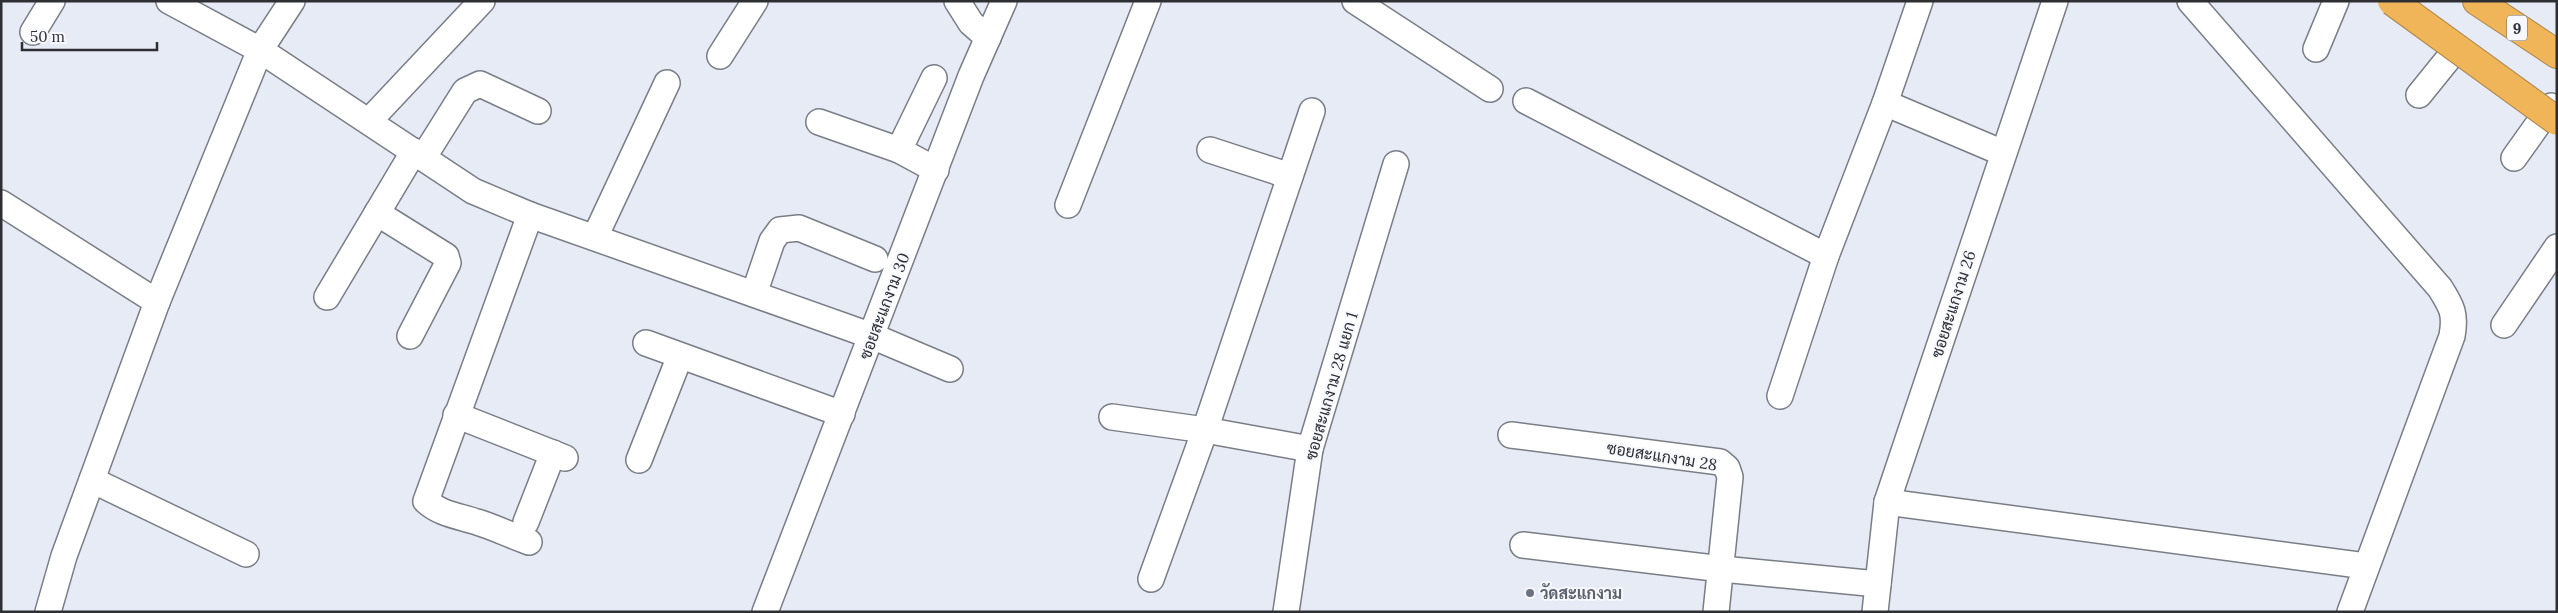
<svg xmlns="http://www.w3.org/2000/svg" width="2558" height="613" viewBox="0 0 2558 613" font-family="Lora,Sarabun,serif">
  <rect width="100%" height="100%" fill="#e7ebf5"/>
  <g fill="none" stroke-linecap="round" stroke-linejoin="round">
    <g stroke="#797d86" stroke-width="28">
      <g id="minor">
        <polyline points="169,1 260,50 473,191 530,215 872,336 950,369"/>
        <polyline points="957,1 971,23 988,38"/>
        <polyline points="1355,1 1490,89"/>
        <path d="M2190 1 2440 288C2452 307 2456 314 2452 336L2350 612"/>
        <polyline points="33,32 52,1"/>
        <polyline points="2316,49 2336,1"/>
        <polyline points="720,56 755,1"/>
        <polyline points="934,78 899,150 936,170"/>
        <polyline points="2419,95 2457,48"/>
        <polyline points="1526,101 1826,256"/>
        <polyline points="1885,103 2003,153"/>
        <polyline points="369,121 482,1"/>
        <polyline points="819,122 899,150"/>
        <polyline points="1210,150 1290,176"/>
        <polyline points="423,158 465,91 480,84 538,111"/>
        <polyline points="2514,158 2551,106"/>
        <polyline points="1,203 157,302"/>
        <polyline points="1068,205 1148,1"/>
        <polyline points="377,213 446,256 448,263 410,336"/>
        <polyline points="595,237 667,83"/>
        <polyline points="754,294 772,241 780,230 799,228 875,259"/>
        <polyline points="327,297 414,151"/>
        <polyline points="2504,325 2557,247"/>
        <polyline points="646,343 842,414"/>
        <polyline points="1780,396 1826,256 1885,103 1920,1"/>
        <polyline points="456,415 565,458"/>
        <polyline points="1112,417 1205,430 1310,449"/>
        <polyline points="1511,435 1720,462 1727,468 1730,477 1716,612"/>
        <polyline points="639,460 680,356"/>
        <polyline points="92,480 246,554"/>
        <polyline points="1887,502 2366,566"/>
        <polyline points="526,522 553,453"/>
        <path d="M529 542C512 536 494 527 477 522 459 516 440 514 426 501L530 215"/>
        <polyline points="1523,545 1722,569 1878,584"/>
        <polyline points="1151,579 1205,430 1312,111"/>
        <polyline points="48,612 64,556 157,302 260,50 292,1"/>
        <polyline points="765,612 971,76 1004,1"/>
        <polyline points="1286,612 1310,449 1396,164"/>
        <polyline points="1875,612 1887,502 2055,1"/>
      </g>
    </g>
    <g stroke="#ac864c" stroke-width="30">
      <polyline id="highway" points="2477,1 2557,54"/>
    </g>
    <use href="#minor" stroke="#fff" stroke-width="25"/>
    <use href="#highway" stroke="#f0b559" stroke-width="28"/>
    <g stroke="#ac864c" stroke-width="30" stroke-linecap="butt">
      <polyline id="highway-bridge" points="2392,1 2557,121"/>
    </g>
    <use href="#highway-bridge" stroke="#f0b559" stroke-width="28"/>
  </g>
  <circle fill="#6b7280" stroke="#f6f8fe" stroke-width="2" cx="1530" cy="593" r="5"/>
  <g text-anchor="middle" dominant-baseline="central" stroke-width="4" stroke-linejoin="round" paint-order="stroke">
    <rect fill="#f6f8fe" stroke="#6a6b70" stroke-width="1" x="2507" y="15.5" width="20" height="25" rx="4"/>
    <g font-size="15" font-weight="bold" fill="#2e2f33">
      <text x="2517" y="28">9</text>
    </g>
    <g font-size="16" fill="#2e2f33" stroke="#f6f8fe">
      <text transform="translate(1953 304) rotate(-72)">ซอยสะแกงาม 26</text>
      <text transform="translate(884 306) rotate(-69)">ซอยสะแกงาม 30</text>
      <text transform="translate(1331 386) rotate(-74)">ซอยสะแกงาม 28 แยก 1</text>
      <text transform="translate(1662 456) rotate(9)">ซอยสะแกงาม 28</text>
    </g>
    <g font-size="16" font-weight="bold" fill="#5b616d" stroke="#f6f8fe" text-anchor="start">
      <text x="1540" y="593">วัดสะแกงาม</text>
    </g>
  </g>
  <rect width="2558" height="613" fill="none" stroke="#2e2f33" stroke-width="5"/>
  <path d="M22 42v8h135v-8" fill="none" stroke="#2e2f33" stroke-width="2.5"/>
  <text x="30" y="42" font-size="15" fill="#2e2f33" stroke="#f6f8fe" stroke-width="4" paint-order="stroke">50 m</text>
</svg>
